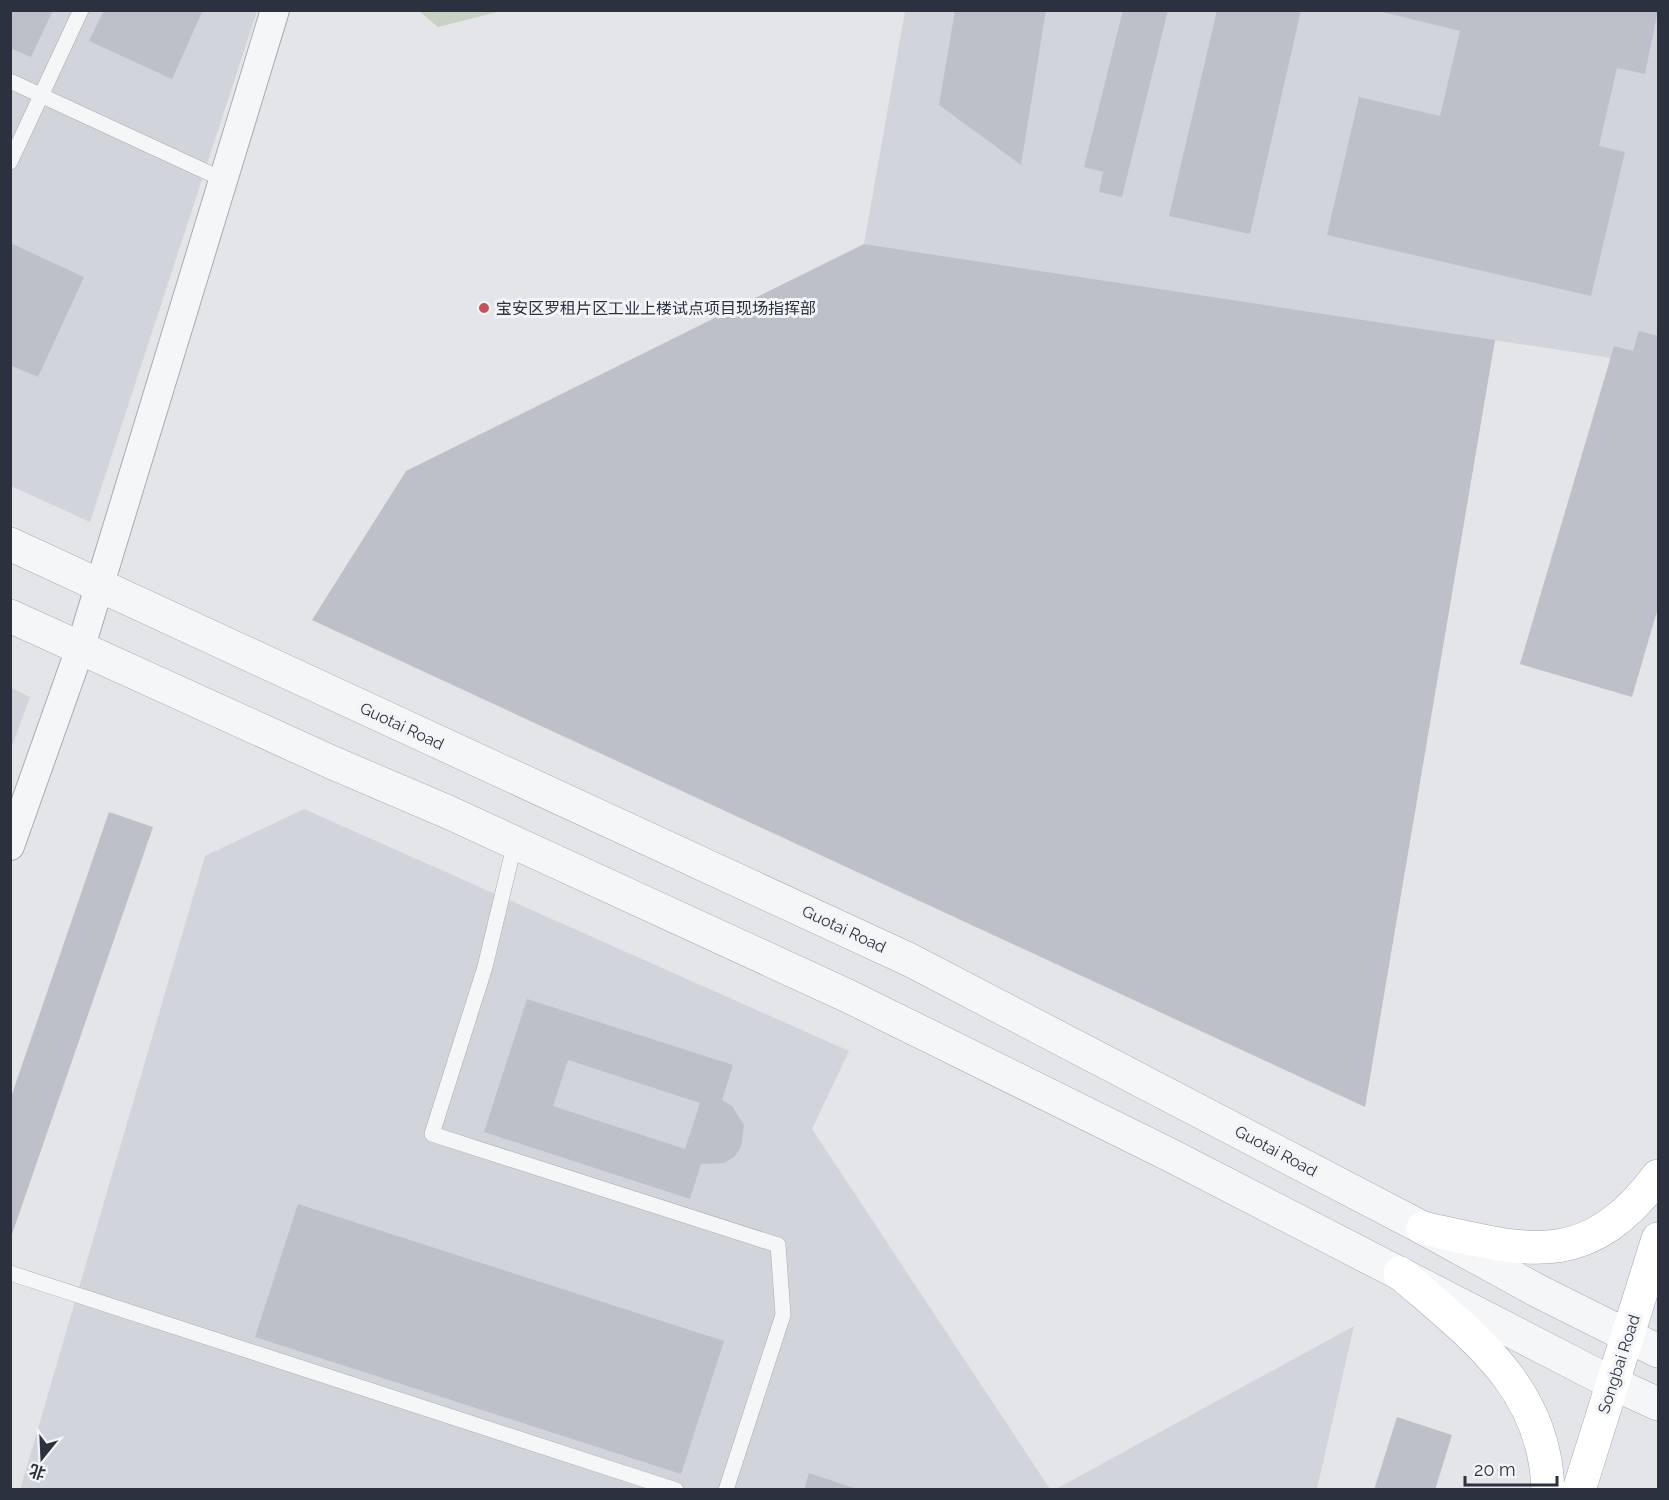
<svg xmlns="http://www.w3.org/2000/svg" width="1669" height="1500" viewBox="0 0 1669 1500" font-family="Raleway,'Noto Sans SC',sans-serif">
  <rect width="100%" height="100%" fill="#e3e5e9"/>
  <g fill="#d1d4db">
    <polygon points="11,11 257,11 90,522 11,486"/>
    <polygon points="905,11 1658,11 1658,365 864,244"/>
    <polygon points="11,688 30,697 11,749"/>
    <polygon points="304,809 849,1051 812,1129 1050,1489 20,1490 205,856"/>
    <polygon points="1354,1326 1317,1489 1056,1489"/>
  </g>
  <polygon fill="#c7d2c4" points="419,11 501,11 438,27"/>
  <g fill="#bdc0c9" fill-rule="evenodd">
    <polygon points="10,10 53,10 31,57 10,48"/>
    <polygon points="104,10 203,10 172,79 89,41"/>
    <polygon points="955,10 1046,10 1021,165 939,105"/>
    <polygon points="1123,10 1168,10 1122,197 1099,192 1103,172 1084,167"/>
    <polygon points="1217,10 1301,10 1250,234 1169,216"/>
    <polygon points="1374,10 1658,10 1645,74 1617,68 1599,146 1625,152 1591,296 1327,235 1359,97 1440,116 1460,31"/>
    <polygon points="10,243 84,277 38,377 10,365"/>
    <polygon points="864,244 1495,340 1365,1107 312,620 406,471"/>
    <polygon points="1639,331 1658,336 1658,608 1632,697 1520,664 1614,346 1633,351"/>
    <polygon points="109,812 153,827 10,1240 10,1100"/>
    <path d="M527 999 733 1065 722 1100 732 1106 744 1125 741 1147 734 1157 724 1163 701 1164 690 1199 484 1132ZM568 1060 700 1103 685 1149 553 1106Z"/>
    <polygon points="298,1204 724,1341 681,1474 255,1337"/>
    <polygon points="1397,1417 1452,1435 1435,1490 1374,1490"/>
    <polygon points="809,1473 857,1489 857,1490 804,1490"/>
  </g>
  <g fill="none" stroke-linecap="round" stroke-linejoin="round">
    <g stroke="#a8abb3" stroke-width="16">
      <g id="service">
        <polyline points="10,81 224,180"/>
        <polyline points="10,162 81,10"/>
        <polyline points="515,842 485,967 432,1134 778,1245 783,1315 726,1490"/>
        <polyline points="10,1273 676,1490"/>
      </g>
    </g>
    <g stroke="#a8abb3" stroke-width="30">
      <polyline id="minor" points="10,846 81,646 275,10"/>
    </g>
    <g stroke="#a8abb3" stroke-width="34">
      <g id="tertiary">
        <polyline points="10,544 910,960 1423,1228 1538,1291 1658,1351"/>
        <polyline points="10,616 331,762 448,812 850,997 1170,1155 1612,1383 1658,1404"/>
      </g>
    </g>
    <g stroke="#a3a8b4" stroke-width="34">
      <g id="primary">
        <path d="M1423 1228C1526 1251 1586 1272 1658 1176"/>
        <path d="M1400 1273C1471 1335 1545 1386 1548 1490"/>
        <polyline points="1579,1490 1658,1239"/>
      </g>
    </g>
    <use href="#service" stroke="#f5f6f8" stroke-width="15"/>
    <use href="#minor" stroke="#f5f6f8" stroke-width="28"/>
    <use href="#tertiary" stroke="#f5f6f8" stroke-width="33"/>
    <use href="#primary" stroke="#fff" stroke-width="33"/>
  </g>
  <circle fill="#c1555b" stroke="#f2f4f7" stroke-width="2" cx="484" cy="308" r="6"/>
  <g text-anchor="middle" dominant-baseline="central" stroke-width="6" stroke-linejoin="round" paint-order="stroke">
    <g font-size="16" fill="#2c3140" stroke="#f2f4f7" text-anchor="start">
      <text x="496" y="308">宝安区罗租片区工业上楼试点项目现场指挥部</text>
    </g>
    <g font-size="16" fill="#2c3140" stroke="#f2f4f7">
      <text transform="translate(402 726) rotate(25)">Guotai Road</text>
      <text transform="translate(844 929) rotate(25)">Guotai Road</text>
      <text transform="translate(1276 1151) rotate(28)">Guotai Road</text>
      <text transform="translate(1619 1364) rotate(-72)">Songbai Road</text>
    </g>
  </g>
  <rect width="1669" height="1500" fill="none" stroke="#2c3140" stroke-width="24"/>
  <g transform="translate(42 1458) rotate(198)" stroke="#f2f4f7" stroke-width="4.5" paint-order="stroke">
  <path d="M0-4.5L10 22L0 15L-10 22Z" fill="#2c3140"/>
  <text y="-9" font-size="16" font-weight="bold" text-anchor="middle" fill="#2c3140">北</text>
  </g>
  <path d="M1465 1476v9h92v-9" fill="none" stroke="#2c3140" stroke-width="3"/>
  <text x="1474" y="1476" font-size="18" fill="#2c3140" stroke="#f2f4f7" stroke-width="4.5" paint-order="stroke">20 m</text>
</svg>
